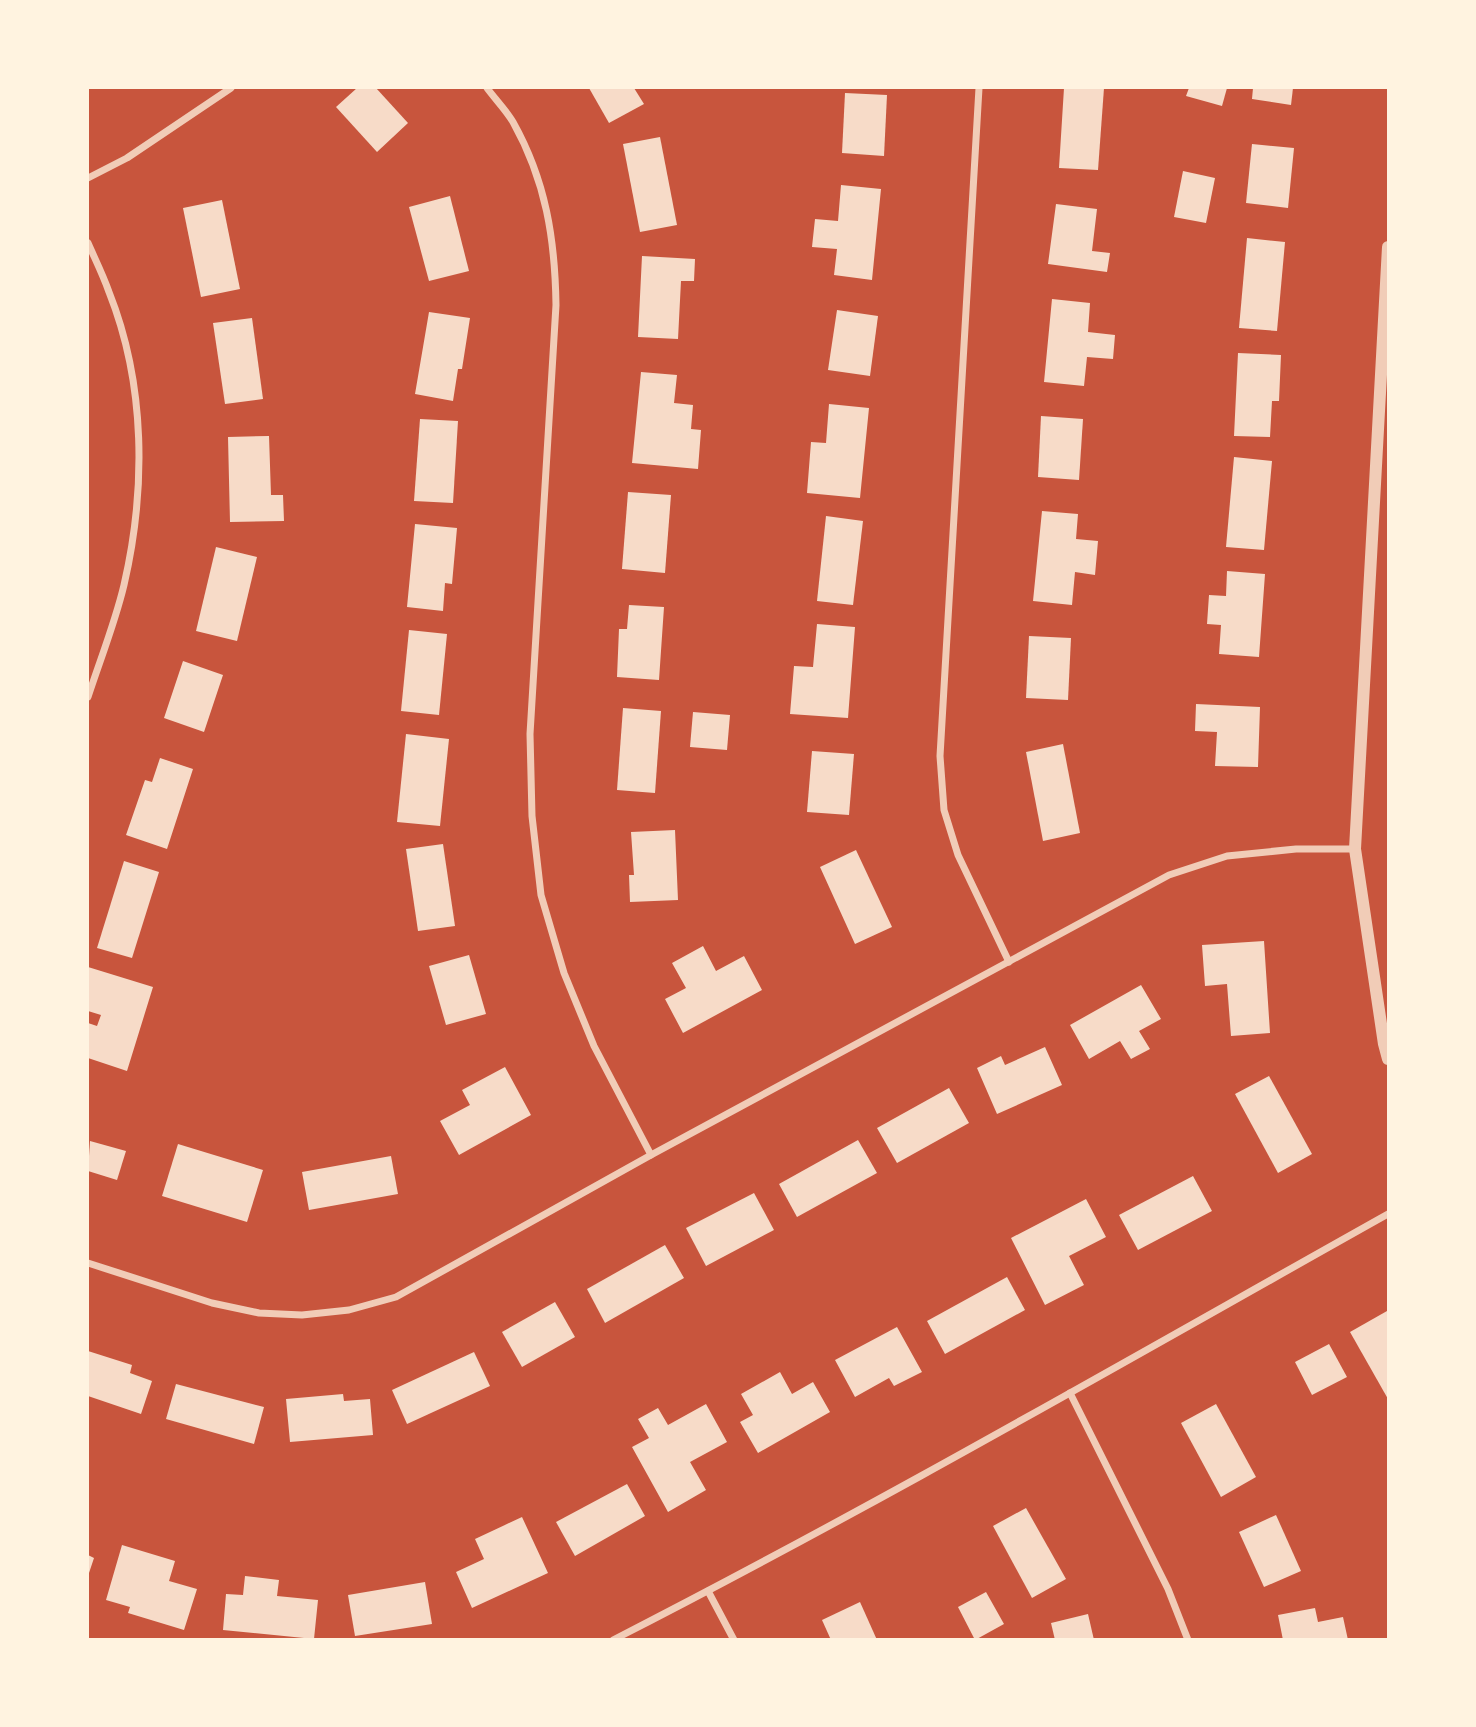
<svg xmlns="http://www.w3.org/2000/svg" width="1476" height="1727" viewBox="0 0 1476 1727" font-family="Roboto,sans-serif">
  <rect width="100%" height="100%" fill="#c8553d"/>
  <g fill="#f7dbc8">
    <polygon points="357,88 376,88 408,123 377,152 336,107"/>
    <polygon points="589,88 634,88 644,104 609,123"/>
    <polygon points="1064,88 1104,88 1098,170 1059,168"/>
    <polygon points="1189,88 1227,88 1222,106 1186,96"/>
    <polygon points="1253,88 1293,88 1291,105 1252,99"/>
    <polygon points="845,93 887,95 884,156 842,153"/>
    <polygon points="660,137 677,225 640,232 623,144"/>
    <polygon points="1252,144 1294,148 1288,208 1246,203"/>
    <polygon points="1183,171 1215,178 1206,223 1174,217"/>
    <polygon points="841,185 881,189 872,280 834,275 837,249 812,247 815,219 838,221"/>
    <polygon points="450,196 469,271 429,281 409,207"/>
    <polygon points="222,200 240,289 201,297 183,208"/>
    <polygon points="1056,204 1097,209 1092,251 1110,253 1107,272 1048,264"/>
    <polygon points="1247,238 1285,242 1277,331 1239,328"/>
    <polygon points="642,256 695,259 694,281 681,281 678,339 638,337"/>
    <polygon points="1052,299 1090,303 1088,332 1115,335 1113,359 1087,357 1084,386 1044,382"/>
    <polygon points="837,310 878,316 870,376 828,370"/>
    <polygon points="429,312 470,318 462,369 458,369 453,401 415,394"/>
    <polygon points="252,318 263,399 225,404 213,323"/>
    <polygon points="1238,353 1281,355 1279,401 1272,401 1270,437 1234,436"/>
    <polygon points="641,372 677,375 674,403 693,405 691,429 701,430 698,469 632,463"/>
    <polygon points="829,404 869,408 860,498 807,493 811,442 826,443"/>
    <polygon points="1041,416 1083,419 1079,480 1038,477"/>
    <polygon points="420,419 458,421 453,503 414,501"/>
    <polygon points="269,436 271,495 283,495 284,521 230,522 228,437"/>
    <polygon points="1234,457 1272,461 1264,550 1226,547"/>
    <polygon points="628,492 671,495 665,573 622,569"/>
    <polygon points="1042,511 1078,514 1076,539 1098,541 1095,575 1075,572 1072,605 1033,601"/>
    <polygon points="826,516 863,521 853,605 817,601"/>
    <polygon points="415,524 457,528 452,584 445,583 443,611 407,607"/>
    <polygon points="216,547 257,557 237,641 196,631"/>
    <polygon points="1227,571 1265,574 1259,657 1219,654 1221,625 1207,624 1209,595 1226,596"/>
    <polygon points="629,605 664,607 659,680 617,677 619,629 627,629"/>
    <polygon points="817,624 855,627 848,718 790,714 794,666 813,667"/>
    <polygon points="409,630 447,634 439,715 401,711"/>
    <polygon points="1029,636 1071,638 1068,700 1026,698"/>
    <polygon points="183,661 223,675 204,732 164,718"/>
    <polygon points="1196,704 1260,707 1258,767 1215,766 1217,732 1195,731"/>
    <polygon points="623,708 661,711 655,793 617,790"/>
    <polygon points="693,712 730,715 727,750 690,747"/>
    <polygon points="406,734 449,739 440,826 397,822"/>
    <polygon points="1063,744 1080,833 1043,841 1026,752"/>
    <polygon points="812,751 854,754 849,815 807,812"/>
    <polygon points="160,758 193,769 167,849 126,835 145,780 152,782"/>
    <polygon points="675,830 678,900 630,902 629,875 634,875 631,832"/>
    <polygon points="443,844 455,926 418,931 406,849"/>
    <polygon points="856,850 892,927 855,944 820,867"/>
    <polygon points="124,861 159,872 132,958 97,948"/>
    <polygon points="1264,941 1270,1033 1231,1036 1227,984 1205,986 1202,945"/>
    <polygon points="703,946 716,971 744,956 762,990 683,1033 665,999 686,988 672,963"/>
    <polygon points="469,955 486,1014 446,1025 429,966"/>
    <polygon points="88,967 153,987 127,1071 88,1058 88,1023 97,1026 101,1015 88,1011"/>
    <polygon points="1141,985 1161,1019 1139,1031 1150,1049 1131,1059 1120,1041 1089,1059 1070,1025"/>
    <polygon points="1045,1047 1062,1085 997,1114 977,1068 1001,1056 1005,1065"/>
    <polygon points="505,1067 531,1115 459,1155 440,1121 470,1105 462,1090"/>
    <polygon points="1269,1076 1312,1154 1278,1173 1235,1094"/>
    <polygon points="949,1088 969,1123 897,1163 877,1128"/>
    <polygon points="858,1140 877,1173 797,1217 779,1184"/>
    <polygon points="90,1141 126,1151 117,1180 88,1171"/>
    <polygon points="178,1144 263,1170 247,1222 162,1196"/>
    <polygon points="391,1156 398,1194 309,1210 302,1172"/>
    <polygon points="1193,1176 1212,1211 1138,1250 1119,1215"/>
    <polygon points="754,1193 774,1230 706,1266 686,1228"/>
    <polygon points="1086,1199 1106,1237 1069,1256 1084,1285 1045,1305 1011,1238"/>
    <polygon points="665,1245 684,1278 605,1323 587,1289"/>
    <polygon points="1007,1277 1025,1310 945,1354 927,1321"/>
    <polygon points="555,1302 575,1337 522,1367 502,1332"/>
    <polygon points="1387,1311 1388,1314 1388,1399 1350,1332"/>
    <polygon points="897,1327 922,1372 894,1386 889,1378 855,1397 835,1360"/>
    <polygon points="1329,1344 1347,1377 1312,1395 1295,1362"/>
    <polygon points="88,1351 132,1365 130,1373 152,1381 141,1414 88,1396"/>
    <polygon points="474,1352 490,1386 407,1424 392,1390"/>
    <polygon points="780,1372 792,1394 813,1382 830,1412 758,1453 740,1422 753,1415 741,1394"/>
    <polygon points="176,1384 264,1407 254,1444 166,1419"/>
    <polygon points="343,1394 344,1401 370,1399 373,1435 290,1442 286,1399"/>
    <polygon points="706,1404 727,1442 690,1462 706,1490 668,1512 632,1447 649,1438 638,1419 658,1408 668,1425"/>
    <polygon points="1216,1404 1256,1477 1221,1497 1181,1423"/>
    <polygon points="627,1484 645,1516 575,1556 556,1522"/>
    <polygon points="1026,1508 1066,1579 1032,1598 993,1526"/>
    <polygon points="1276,1515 1301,1571 1264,1587 1239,1532"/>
    <polygon points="522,1517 548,1573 472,1608 456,1572 484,1559 475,1539"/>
    <polygon points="122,1545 175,1561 169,1581 197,1589 184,1630 128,1613 130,1607 106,1600"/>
    <polygon points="88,1555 94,1558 88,1576"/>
    <polygon points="245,1576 279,1580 277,1596 318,1600 314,1639 223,1630 226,1594 243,1595"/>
    <polygon points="425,1582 432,1624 355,1636 348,1595"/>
    <polygon points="986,1592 1004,1624 975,1640 958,1607"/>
    <polygon points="860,1602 877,1640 831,1640 822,1620"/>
    <polygon points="1315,1608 1318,1622 1343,1617 1348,1640 1283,1640 1278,1615"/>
    <polygon points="1088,1614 1094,1640 1055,1640 1051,1623"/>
  </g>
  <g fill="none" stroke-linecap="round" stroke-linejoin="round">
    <g stroke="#f1ccb7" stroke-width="7">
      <path d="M487 88C495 99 506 110 513 122 546 181 555 239 556 305L530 734 532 816 541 895 564 973 594 1046 651 1155"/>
      <polyline points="979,88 940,756 944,810 958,855 1009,962"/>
      <polyline points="88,178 127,158 231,88"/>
      <path d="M88 243C95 259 103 275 109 292 146 385 146 490 124 585 115 623 100 660 88 697"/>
      <polyline points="88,1263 212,1303 259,1313 302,1315 349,1310 396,1297 651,1155 1169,875 1227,856 1296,849 1355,849"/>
      <polyline points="1070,1393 1168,1589 1188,1640"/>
      <polyline points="708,1591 734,1640"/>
      <path d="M613 1640C875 1506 1131 1358 1388 1214"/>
    </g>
    <polyline stroke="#f1ccb7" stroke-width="12" points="1388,247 1355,849 1384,1044 1388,1059"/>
  </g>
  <rect width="1476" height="1727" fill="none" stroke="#fff3e0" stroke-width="178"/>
</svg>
